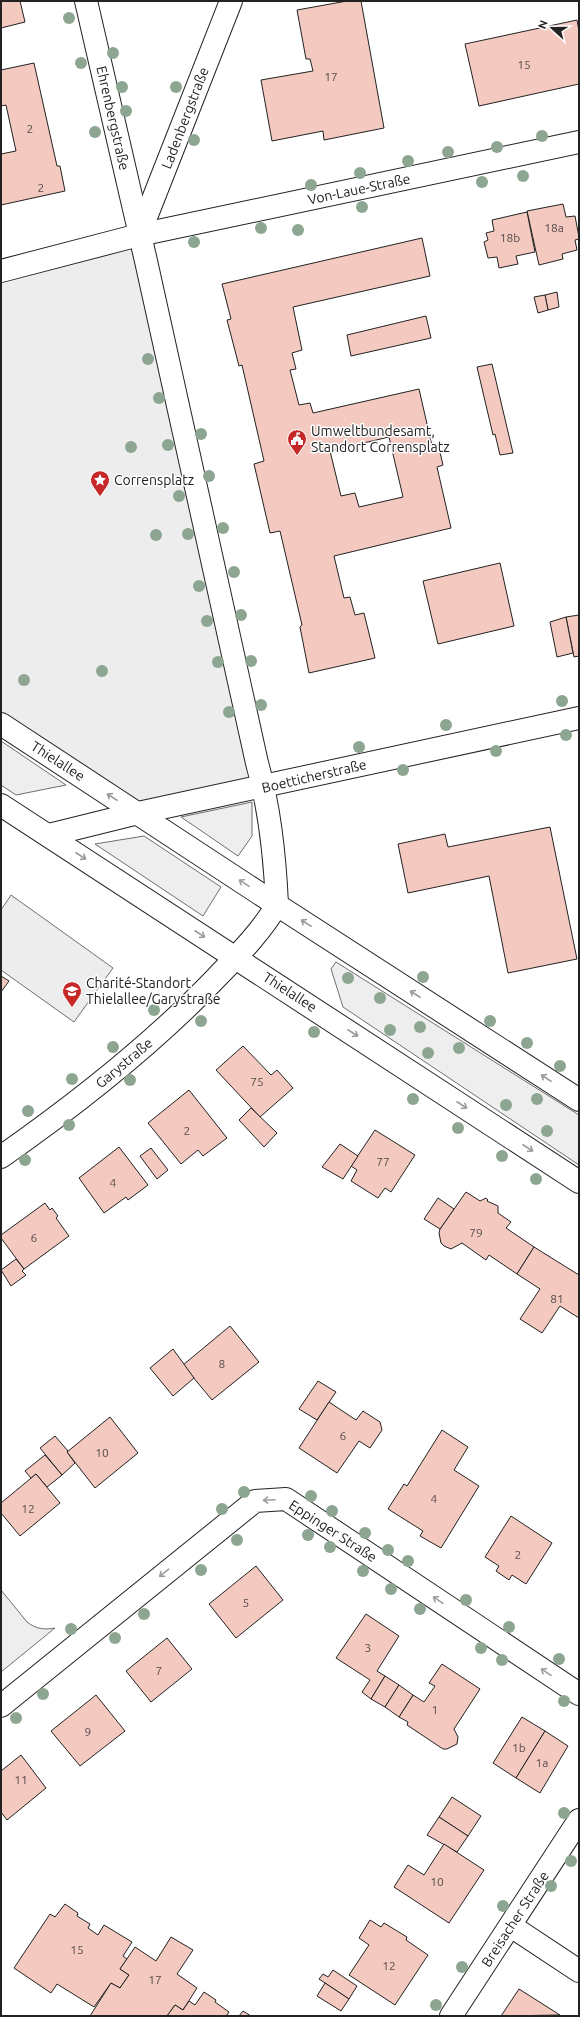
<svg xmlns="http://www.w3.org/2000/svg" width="580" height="2017" viewBox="0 0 580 2017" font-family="Ubuntu,sans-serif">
  <rect width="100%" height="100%" fill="#fff"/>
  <g fill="#eee" stroke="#6f6f6f">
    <polygon points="1,741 66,785 16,795 1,785"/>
    <polygon points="252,802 252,836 238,856 181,817"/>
    <polygon points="144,836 221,887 203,916 95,844"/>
    <polygon points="336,962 579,1115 579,1165 343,1007 331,969"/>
    <path d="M1 1590 27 1622C36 1629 44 1630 55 1628L1 1672Z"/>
  </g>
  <g fill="#ededed" stroke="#6f6f6f">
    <polygon points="139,235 264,787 138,813 1,724 1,271"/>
    <polygon points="11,895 113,968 74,1022 1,970 1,910"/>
  </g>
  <g fill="#f3c9c0" stroke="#222" fill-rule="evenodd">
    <polygon points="1,1 20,1 25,22 1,28"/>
    <polygon points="347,1 361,1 384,128 324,140 323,131 272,141 261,80 313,71 310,59 306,59 297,10"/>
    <polygon points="577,20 579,31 579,84 479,106 465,44"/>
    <polygon points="34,63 57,166 60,166 65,191 1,205 1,154 16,151 6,105 1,106 1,70"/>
    <polygon points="563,204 566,217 575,216 579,237 579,239 575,240 577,250 562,254 563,259 539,265 527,211"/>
    <polygon points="527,212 535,252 516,256 518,264 499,268 497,257 488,258 484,242 488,240 486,233 494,231 492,220"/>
    <path d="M422 238 430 276 293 307 302 350 292 353 296 369 290 370 299 405 310 403 313 413 419 389 433 450 439 448 443 465 437 467 451 528 334 556 344 598 350 597 355 615 364 613 375 658 309 673 300 627 302 625 280 531 270 533 254 464 264 461 242 365 239 366 227 320 231 319 222 284ZM389 437 403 497 359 507 355 493 341 496 330 451Z"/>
    <polygon points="557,292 559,307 548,310 545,295"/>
    <polygon points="545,295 548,310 538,313 534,297"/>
    <polygon points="426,316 431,338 351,356 347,335"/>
    <polygon points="492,364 513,453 500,455 495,434 493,435 477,367"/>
    <polygon points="500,563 514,626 438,644 423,581"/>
    <polygon points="579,615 579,656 574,657 566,617"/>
    <polygon points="566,617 573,653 557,657 550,622"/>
    <polygon points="550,827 577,959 508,973 489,876 408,893 398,844 445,834 448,847"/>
    <polygon points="1,976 9,981 1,992"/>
    <polygon points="243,1046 271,1075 277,1070 293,1088 260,1117 216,1070"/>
    <polygon points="189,1090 227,1138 203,1156 198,1150 181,1164 148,1123"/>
    <polygon points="251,1108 277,1133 264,1147 239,1120"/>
    <polygon points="375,1130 415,1155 391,1192 385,1188 378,1198 351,1181 357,1170 351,1166"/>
    <polygon points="340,1144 358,1156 343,1179 322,1167"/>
    <polygon points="119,1147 148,1185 128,1200 126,1197 104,1213 79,1178"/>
    <polygon points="151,1148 168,1170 157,1179 140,1156"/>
    <polygon points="466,1192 480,1201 486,1198 488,1200 487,1201 498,1206 498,1213 511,1222 506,1228 534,1247 517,1274 489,1255 486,1260 462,1243 451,1249 444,1246 441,1243 439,1233 440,1229"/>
    <polygon points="438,1198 454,1209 440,1229 424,1219"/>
    <polygon points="45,1203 50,1210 52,1208 58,1216 56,1218 69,1236 24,1269 1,1238 1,1235"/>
    <polygon points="534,1247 579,1275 579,1318 560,1306 542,1333 520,1319 540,1289 517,1274"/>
    <polygon points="16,1259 24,1269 22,1271 26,1275 11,1286 1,1270"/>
    <polygon points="230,1326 259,1362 212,1400 183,1365"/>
    <polygon points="173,1349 194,1378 173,1396 150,1368"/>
    <polygon points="318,1381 336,1392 317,1420 299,1409"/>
    <polygon points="329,1402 356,1420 363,1411 380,1422 382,1430 370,1448 359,1441 337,1473 299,1448"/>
    <polygon points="110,1417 138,1453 95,1488 67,1452"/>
    <polygon points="442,1430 468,1447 454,1470 479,1486 441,1548 420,1536 423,1531 388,1509 404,1484 407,1486"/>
    <polygon points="55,1436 68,1451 67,1452 75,1463 62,1475 40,1448"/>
    <polygon points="45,1455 62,1475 47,1487 36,1474 31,1478 25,1471"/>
    <polygon points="36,1474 60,1503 20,1536 1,1513 1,1503"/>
    <polygon points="511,1516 552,1543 526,1584 512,1575 509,1580 496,1571 499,1566 485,1557"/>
    <polygon points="256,1566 283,1600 236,1638 209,1604"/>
    <polygon points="366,1614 399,1636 377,1671 385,1676 371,1699 362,1692 370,1680 336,1658"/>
    <polygon points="167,1638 192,1669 151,1702 126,1671"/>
    <polygon points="442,1664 480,1689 454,1729 458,1737 457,1744 447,1749 443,1749 407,1725 408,1722 399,1717 413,1695 424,1702 435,1686 429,1683"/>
    <polygon points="385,1676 399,1685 385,1707 371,1699"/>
    <polygon points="399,1685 413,1695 399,1717 385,1707"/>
    <polygon points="96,1695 125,1731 80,1766 51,1731"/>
    <polygon points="522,1717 545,1731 516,1778 493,1763"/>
    <polygon points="545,1731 568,1746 540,1793 516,1778"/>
    <polygon points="21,1755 46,1788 7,1820 1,1812 1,1771"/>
    <polygon points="452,1797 481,1816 468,1836 439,1817"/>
    <polygon points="439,1817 468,1836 457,1852 427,1835"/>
    <polygon points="444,1844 484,1870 449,1923 394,1887 408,1865 424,1875"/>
    <polygon points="65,1904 78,1913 77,1916 90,1924 88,1928 98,1935 104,1925 132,1942 123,1956 127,1959 120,1969 129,1975 120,1988 111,1983 94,2007 57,1984 51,1993 14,1968 50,1914 55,1917"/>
    <polygon points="370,1920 381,1927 384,1923 407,1937 406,1940 428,1955 395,2005 349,1975 369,1945 359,1938"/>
    <polygon points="171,1937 193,1950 177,1974 197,1988 183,2010 175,2005 167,2016 90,2016 111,1983 120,1988 129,1975 120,1969 135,1947 156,1961"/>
    <polygon points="333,1970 357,1986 349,1999 319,1979 323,1974 328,1977"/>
    <polygon points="325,1983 349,1999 341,2011 317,1996"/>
    <polygon points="519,1989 560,2015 501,2016"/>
    <polygon points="204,1992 216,2000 215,2002 229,2012 227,2015 229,2016 167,2016 175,2005 183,2010 189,2001 195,2005"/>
    <polygon points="243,2011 251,2016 239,2016"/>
  </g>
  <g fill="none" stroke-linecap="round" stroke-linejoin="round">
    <g stroke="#222" stroke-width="24">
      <g id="street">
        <path d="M86 1 146 261 257 763C270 809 275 857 277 905"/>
        <polyline points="139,235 231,1"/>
        <polyline points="1,271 139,235 579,142"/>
        <polyline points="138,813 579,718"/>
        <polyline points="1,1706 255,1501 286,1499 579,1694"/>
        <polyline points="511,1926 579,1971"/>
        <polyline points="451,2016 579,1820"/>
      </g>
    </g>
    <g stroke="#222" stroke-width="24">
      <g id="secondary">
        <polyline points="1,724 277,905 579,1100"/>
        <polyline points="1,805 579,1182"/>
        <polyline points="49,835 138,813"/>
        <path d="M1 1157C78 1103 152 1045 217 977 239 954 261 932 277 905"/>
      </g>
    </g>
    <use href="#street" stroke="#fff" stroke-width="22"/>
    <use href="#secondary" stroke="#fff" stroke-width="22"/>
  </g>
  <g fill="#8da692">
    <circle cx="69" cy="18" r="6"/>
    <circle cx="113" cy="53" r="6"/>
    <circle cx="81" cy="63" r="6"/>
    <circle cx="122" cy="87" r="6"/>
    <circle cx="176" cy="87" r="6"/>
    <circle cx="126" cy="111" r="6"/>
    <circle cx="95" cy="132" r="6"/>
    <circle cx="542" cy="136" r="6"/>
    <circle cx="194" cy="140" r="6"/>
    <circle cx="497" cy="147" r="6"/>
    <circle cx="448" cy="152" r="6"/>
    <circle cx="408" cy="161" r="6"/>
    <circle cx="360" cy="173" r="6"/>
    <circle cx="523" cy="176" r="6"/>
    <circle cx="482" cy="182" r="6"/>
    <circle cx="311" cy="185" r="6"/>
    <circle cx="362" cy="207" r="6"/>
    <circle cx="261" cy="228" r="6"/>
    <circle cx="298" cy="230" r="6"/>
    <circle cx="194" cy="242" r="6"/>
    <circle cx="148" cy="359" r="6"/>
    <circle cx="159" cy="398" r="6"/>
    <circle cx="201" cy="434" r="6"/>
    <circle cx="168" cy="445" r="6"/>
    <circle cx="131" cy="447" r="6"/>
    <circle cx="209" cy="476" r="6"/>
    <circle cx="179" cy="496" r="6"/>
    <circle cx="223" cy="528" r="6"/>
    <circle cx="188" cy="534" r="6"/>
    <circle cx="156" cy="535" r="6"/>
    <circle cx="234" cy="572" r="6"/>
    <circle cx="199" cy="586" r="6"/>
    <circle cx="241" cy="615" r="6"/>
    <circle cx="207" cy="621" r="6"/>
    <circle cx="251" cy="661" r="6"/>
    <circle cx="218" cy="662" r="6"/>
    <circle cx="102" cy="671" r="6"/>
    <circle cx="24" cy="680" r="6"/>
    <circle cx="562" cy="701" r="6"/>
    <circle cx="261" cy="705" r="6"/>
    <circle cx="229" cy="712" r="6"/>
    <circle cx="446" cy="725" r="6"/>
    <circle cx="566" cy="735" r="6"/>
    <circle cx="359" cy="747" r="6"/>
    <circle cx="496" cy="751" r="6"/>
    <circle cx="403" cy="770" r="6"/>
    <circle cx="423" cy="977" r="6"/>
    <circle cx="348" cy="978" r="6"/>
    <circle cx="380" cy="998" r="6"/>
    <circle cx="154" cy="1010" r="6"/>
    <circle cx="201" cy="1021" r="6"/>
    <circle cx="490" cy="1021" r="6"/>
    <circle cx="420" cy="1027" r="6"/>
    <circle cx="390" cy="1030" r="6"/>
    <circle cx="314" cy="1032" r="6"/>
    <circle cx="527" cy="1043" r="6"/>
    <circle cx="113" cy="1047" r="6"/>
    <circle cx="459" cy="1048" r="6"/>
    <circle cx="428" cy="1053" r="6"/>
    <circle cx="560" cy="1066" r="6"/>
    <circle cx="72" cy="1079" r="6"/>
    <circle cx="130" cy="1080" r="6"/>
    <circle cx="413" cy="1099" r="6"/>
    <circle cx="537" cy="1099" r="6"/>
    <circle cx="506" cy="1105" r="6"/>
    <circle cx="28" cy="1111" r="6"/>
    <circle cx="69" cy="1125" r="6"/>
    <circle cx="458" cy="1128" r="6"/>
    <circle cx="547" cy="1131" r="6"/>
    <circle cx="502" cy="1156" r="6"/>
    <circle cx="25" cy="1160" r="6"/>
    <circle cx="536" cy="1179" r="6"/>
    <circle cx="244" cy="1492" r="6"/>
    <circle cx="311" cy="1496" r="6"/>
    <circle cx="222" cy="1509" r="6"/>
    <circle cx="332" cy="1511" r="6"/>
    <circle cx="365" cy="1533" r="6"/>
    <circle cx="308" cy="1535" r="6"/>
    <circle cx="237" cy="1540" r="6"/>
    <circle cx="330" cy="1547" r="6"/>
    <circle cx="388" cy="1550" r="6"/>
    <circle cx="408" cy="1561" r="6"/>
    <circle cx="201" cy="1570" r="6"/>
    <circle cx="363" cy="1571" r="6"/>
    <circle cx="391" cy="1589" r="6"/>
    <circle cx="466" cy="1600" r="6"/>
    <circle cx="420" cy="1609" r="6"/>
    <circle cx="144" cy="1614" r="6"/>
    <circle cx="509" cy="1627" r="6"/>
    <circle cx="71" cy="1629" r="6"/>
    <circle cx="115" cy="1638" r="6"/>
    <circle cx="481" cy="1648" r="6"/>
    <circle cx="559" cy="1659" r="6"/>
    <circle cx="502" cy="1660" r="6"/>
    <circle cx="43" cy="1694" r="6"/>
    <circle cx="564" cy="1701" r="6"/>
    <circle cx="16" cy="1718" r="6"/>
    <circle cx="564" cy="1813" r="6"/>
    <circle cx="571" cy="1861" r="6"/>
    <circle cx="551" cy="1886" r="6"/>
    <circle cx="503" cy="1906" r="6"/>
    <circle cx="462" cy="1967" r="6"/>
    <circle cx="436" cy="2005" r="6"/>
  </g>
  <defs><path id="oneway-shaft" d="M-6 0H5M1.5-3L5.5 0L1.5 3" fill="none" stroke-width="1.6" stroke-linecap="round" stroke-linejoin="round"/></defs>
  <g stroke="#9c9c9c">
    <use href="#oneway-shaft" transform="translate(112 797) rotate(-147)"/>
    <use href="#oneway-shaft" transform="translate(81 856) rotate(33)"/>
    <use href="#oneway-shaft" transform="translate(244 883) rotate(-146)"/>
    <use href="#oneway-shaft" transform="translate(306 923) rotate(-147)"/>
    <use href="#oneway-shaft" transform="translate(200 934) rotate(33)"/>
    <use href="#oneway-shaft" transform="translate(415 994) rotate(-147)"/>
    <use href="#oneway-shaft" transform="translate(353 1033) rotate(33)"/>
    <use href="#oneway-shaft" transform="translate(546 1078) rotate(-147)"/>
    <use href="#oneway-shaft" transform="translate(462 1105) rotate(33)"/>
    <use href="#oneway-shaft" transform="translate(528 1148) rotate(33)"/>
    <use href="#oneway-shaft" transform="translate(269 1500) rotate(177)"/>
    <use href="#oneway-shaft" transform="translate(164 1573) rotate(141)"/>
    <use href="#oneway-shaft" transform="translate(438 1600) rotate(-146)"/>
    <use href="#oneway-shaft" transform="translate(546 1672) rotate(-146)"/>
  </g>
  <defs>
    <g id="civic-pin" transform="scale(1)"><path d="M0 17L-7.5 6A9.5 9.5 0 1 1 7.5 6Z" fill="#c62828" stroke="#fff"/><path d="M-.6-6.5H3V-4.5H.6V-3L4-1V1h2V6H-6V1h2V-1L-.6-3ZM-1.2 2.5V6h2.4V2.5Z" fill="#fff"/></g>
    <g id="sight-pin" transform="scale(1)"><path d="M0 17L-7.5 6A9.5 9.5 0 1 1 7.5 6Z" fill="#c62828" stroke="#fff"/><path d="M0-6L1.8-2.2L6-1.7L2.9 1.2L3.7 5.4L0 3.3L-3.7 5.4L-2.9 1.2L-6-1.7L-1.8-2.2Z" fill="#fff"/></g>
    <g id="university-pin" transform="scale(1)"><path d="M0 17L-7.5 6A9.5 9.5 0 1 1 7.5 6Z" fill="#c62828" stroke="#fff"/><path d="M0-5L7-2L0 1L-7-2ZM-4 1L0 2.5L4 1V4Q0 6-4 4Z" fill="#fff"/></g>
  </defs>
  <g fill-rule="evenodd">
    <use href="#civic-pin" x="297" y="439"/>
    <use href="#sight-pin" x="100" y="480"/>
    <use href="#university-pin" x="72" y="991"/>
  </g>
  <g text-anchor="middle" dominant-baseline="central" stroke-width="3" stroke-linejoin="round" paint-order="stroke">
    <g font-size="12" fill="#564c4a">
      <text x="524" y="64">15</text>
      <text x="331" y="76">17</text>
      <text x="30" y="128">2</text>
      <text x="41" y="187">2</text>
      <text x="554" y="227">18a</text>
      <text x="510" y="237">18b</text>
      <text x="257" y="1081">75</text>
      <text x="187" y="1130">2</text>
      <text x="383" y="1161">77</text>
      <text x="113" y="1182">4</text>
      <text x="476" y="1232">79</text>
      <text x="34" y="1237">6</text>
      <text x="557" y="1298">81</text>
      <text x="222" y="1363">8</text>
      <text x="343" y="1435">6</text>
      <text x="102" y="1452">10</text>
      <text x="434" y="1498">4</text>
      <text x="28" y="1508">12</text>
      <text x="518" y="1554">2</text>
      <text x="246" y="1602">5</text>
      <text x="368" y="1647">3</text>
      <text x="159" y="1670">7</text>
      <text x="435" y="1709">1</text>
      <text x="88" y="1731">9</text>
      <text x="519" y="1747">1b</text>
      <text x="542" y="1762">1a</text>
      <text x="21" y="1779">11</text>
      <text x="437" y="1881">10</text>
      <text x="77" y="1949">15</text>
      <text x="389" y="1965">12</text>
      <text x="155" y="1979">17</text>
    </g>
    <g font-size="14" fill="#222" stroke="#fff">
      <text transform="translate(113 118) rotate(77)">Ehrenbergstraße</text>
      <text transform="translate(185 118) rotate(-69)">Ladenbergstraße</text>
      <text transform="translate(359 189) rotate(-12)">Von-Laue-Straße</text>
      <text transform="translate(58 761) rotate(33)">Thielallee</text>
      <text transform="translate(314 776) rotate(-13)">Boetticherstraße</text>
      <text transform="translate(290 992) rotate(33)">Thielallee</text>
      <text transform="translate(124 1063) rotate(-40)">Garystraße</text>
      <text transform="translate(333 1531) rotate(33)">Eppinger Straße</text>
      <text transform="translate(515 1919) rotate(-57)">Breisacher Straße</text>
    </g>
    <g font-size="14" fill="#222" stroke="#fff" text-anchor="start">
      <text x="311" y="431">Umweltbundesamt,<tspan x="311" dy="16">Standort Corrensplatz</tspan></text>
      <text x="114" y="480">Corrensplatz</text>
      <text x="86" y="983">Charité-Standort<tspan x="86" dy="16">Thielallee/Garystraße</tspan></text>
    </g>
  </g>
  <rect width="580" height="2017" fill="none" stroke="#222222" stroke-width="4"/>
  <g transform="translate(552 28) rotate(291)" stroke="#ffffff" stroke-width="3" paint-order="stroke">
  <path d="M0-3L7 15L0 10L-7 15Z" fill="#222222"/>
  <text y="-6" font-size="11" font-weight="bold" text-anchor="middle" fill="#222222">N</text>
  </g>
</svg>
